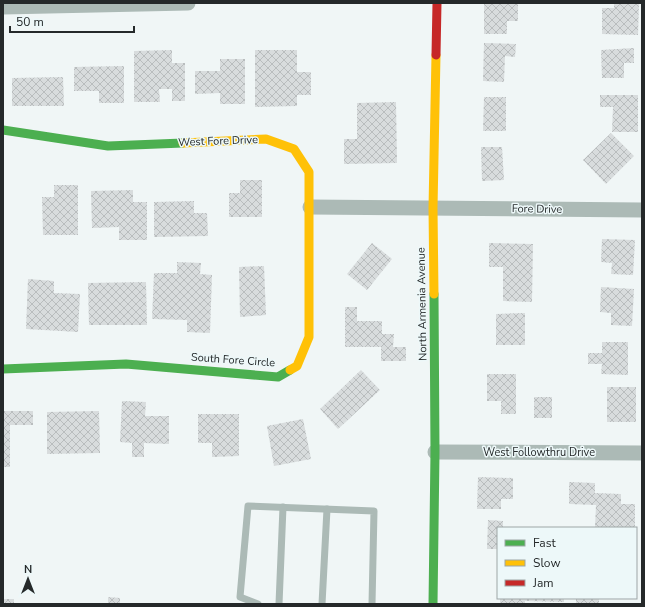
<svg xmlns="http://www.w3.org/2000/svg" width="645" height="607" viewBox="0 0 645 607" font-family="'Nunito Sans',sans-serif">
  <defs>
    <pattern id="building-cross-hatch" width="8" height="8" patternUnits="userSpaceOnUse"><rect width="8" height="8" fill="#d8dcdd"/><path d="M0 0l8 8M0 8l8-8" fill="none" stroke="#b9bdbe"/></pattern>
  </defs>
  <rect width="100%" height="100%" fill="#f0f6f6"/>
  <g fill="url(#building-cross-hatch)">
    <polygon points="484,3 518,3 518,21 507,21 507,34 484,34"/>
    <polygon points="614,3 639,3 638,35 602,34 602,8 614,8"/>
    <polygon points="484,43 516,44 515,57 505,56 504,82 483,81"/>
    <polygon points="634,48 634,63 624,63 624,78 602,78 601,50"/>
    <polygon points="172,50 172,63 185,63 185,101 172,101 172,89 159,89 160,102 134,102 134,51"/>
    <polygon points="255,50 297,50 297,72 311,72 311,95 297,95 297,106 255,107"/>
    <polygon points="220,59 245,59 245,104 220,104 220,93 195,94 195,71 220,71"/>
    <polygon points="124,66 124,103 99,103 99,91 74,91 74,67"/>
    <polygon points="63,77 64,106 12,106 12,78"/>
    <polygon points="600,95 638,95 638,132 612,132 613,107 600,107"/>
    <polygon points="484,97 506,97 506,131 483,131"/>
    <polygon points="396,102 397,163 344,164 344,139 357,139 357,103"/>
    <polygon points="611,133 634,156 606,184 583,160"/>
    <polygon points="481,147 502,147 504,180 482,181"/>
    <polygon points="240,180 262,180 262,217 229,217 229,193 240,193"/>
    <polygon points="54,185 78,185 78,235 43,235 42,197 54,197"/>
    <polygon points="133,190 133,202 147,202 147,240 119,240 119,227 92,228 91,191"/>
    <polygon points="194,201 194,213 207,213 208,236 154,237 154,202"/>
    <polygon points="602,239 635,240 633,275 611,274 612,263 601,262"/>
    <polygon points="372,243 392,259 367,290 347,274"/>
    <polygon points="489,243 533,244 532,302 503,301 503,267 489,267"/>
    <polygon points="177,262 201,263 200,274 212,275 210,333 187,332 187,320 152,319 154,273 177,273"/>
    <polygon points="264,266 266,315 240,317 239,267"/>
    <polygon points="28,279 54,281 54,293 80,294 78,332 26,329"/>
    <polygon points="146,282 147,325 89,325 88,283"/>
    <polygon points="601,287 634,289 632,326 611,325 611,313 600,312"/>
    <polygon points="345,307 357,307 357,321 382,321 382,334 394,334 393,347 406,347 406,361 381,361 381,347 345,347"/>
    <polygon points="525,313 525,345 496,345 496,314"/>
    <polygon points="602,342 628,342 628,375 601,374 602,364 588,364 588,353 602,353"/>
    <polygon points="361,370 380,390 338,429 320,409"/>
    <polygon points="487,374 516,374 516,414 501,414 501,401 487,401"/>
    <rect x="607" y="387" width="29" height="35"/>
    <rect x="534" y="397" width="18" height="21"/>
    <polygon points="122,401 146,402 145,416 169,416 169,444 144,443 144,457 132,457 132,443 120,442"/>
    <polygon points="3,411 33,411 33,425 10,425 10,467 3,467"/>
    <polygon points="99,411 100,453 47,454 47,412"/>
    <polygon points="198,414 239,414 239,456 212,457 212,443 198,443"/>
    <polygon points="303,419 311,459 274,466 267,426"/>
    <polygon points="478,477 513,478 513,499 501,499 501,509 477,509"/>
    <polygon points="569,482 595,483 595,493 621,494 621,504 635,504 635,528 595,528 596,505 569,504"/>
    <polygon points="488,520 503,521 503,528 498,528 498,549 487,549"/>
    <polygon points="108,597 120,598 120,604 108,604"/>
    <polygon points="500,598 564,598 564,602 525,601 525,604 500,604"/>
    <rect x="576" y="598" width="23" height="6"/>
    <rect x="3" y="599" width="11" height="5"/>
  </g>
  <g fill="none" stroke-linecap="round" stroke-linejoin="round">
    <g stroke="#acbab6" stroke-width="7">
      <polyline points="258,604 240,597 248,506 374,511 372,604"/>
      <polyline points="279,604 283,507"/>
      <polyline points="322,604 327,509"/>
    </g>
    <g stroke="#acbab6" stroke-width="15">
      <polyline points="3,7 188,3"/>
      <polyline points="310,207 642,210"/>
      <polyline points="435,452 642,453"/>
    </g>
    <g stroke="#4caf50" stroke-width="9">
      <polyline points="3,130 108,146 183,143"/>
      <polyline points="3,369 126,364 278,377 290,370"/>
      <polyline points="433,604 435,452 434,294"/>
    </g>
    <g stroke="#ffc107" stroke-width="9">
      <polyline points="183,143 266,139 294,149 309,172 309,337 297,366 290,370"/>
      <polyline points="434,294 433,208 436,55"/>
    </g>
    <polyline stroke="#c62828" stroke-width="9" points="436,55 437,3"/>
  </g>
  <g text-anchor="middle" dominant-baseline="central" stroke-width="3" stroke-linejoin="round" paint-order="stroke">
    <g font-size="11" fill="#25292a" stroke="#edf8f9">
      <text transform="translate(218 141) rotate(-2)">West Fore Drive</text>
      <text transform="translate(537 209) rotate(1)">Fore Drive</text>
      <text transform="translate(422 304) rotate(-91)">North Armenia Avenue</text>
      <text transform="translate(233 360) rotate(4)">South Fore Circle</text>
      <text x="539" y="452">West Followthru Drive</text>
    </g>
  </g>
  <rect width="645" height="607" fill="none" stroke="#25292a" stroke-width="8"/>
  <rect x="497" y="527" width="140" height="72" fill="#edf8f9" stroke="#9da5a6"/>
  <rect x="505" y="540" width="20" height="6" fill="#4caf50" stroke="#9da5a6"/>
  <text x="533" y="547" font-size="12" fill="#25292a">Fast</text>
  <rect x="505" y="560" width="20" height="6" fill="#ffc107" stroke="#9da5a6"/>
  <text x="533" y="567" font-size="12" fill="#25292a">Slow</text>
  <rect x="505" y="580" width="20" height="6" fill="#c62828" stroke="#9da5a6"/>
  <text x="533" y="587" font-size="12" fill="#25292a">Jam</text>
  <g transform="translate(28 579)" stroke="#edf8f9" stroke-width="3" paint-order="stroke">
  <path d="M0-3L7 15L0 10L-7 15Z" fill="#25292a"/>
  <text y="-6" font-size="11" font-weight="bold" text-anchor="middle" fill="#25292a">N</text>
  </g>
  <path d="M10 26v6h124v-6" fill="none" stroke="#25292a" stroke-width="2"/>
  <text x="16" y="26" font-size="12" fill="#25292a" stroke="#edf8f9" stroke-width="3" paint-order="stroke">50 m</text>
</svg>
